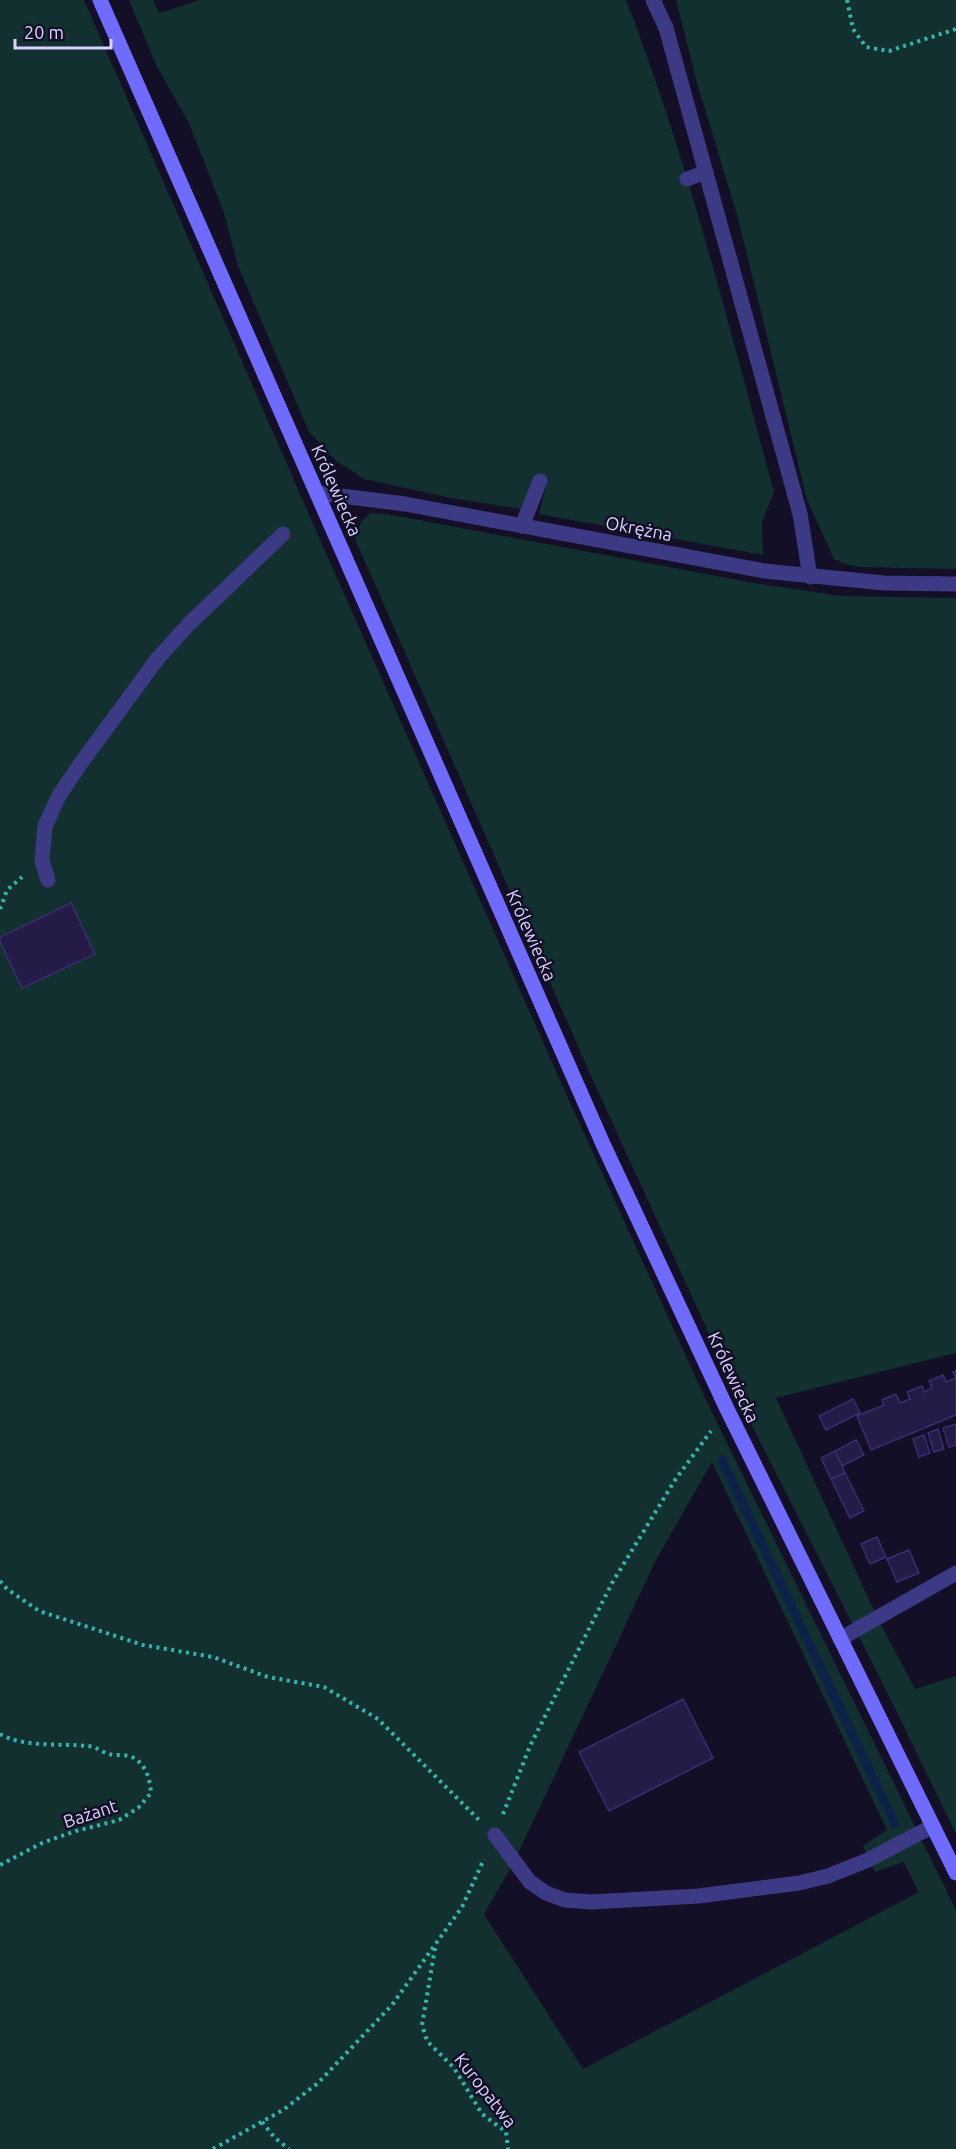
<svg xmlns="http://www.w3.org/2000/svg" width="956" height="2149" viewBox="0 0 956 2149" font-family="Ubuntu,sans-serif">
  <rect width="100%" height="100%" fill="#130f26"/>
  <g fill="#12302f" fill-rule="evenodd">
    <path d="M0 0H84L318 535 571 1105 707 1402 956 1910V2149H0ZM712 1462 887 1830 863 1846 875 1872 904 1862 919 1892 583 2069 484 1914 514 1862 656 1560Z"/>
    <path d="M129 0H153L159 13 200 0H626C688 159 729 327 774 492L762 522 763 555 539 514 547 483 533 480 521 509 451 498 364 479 336 461 309 432 238 266 224 213 189 123 156 65Z"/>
    <polygon points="676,0 956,0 956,569 857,567 845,564 834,559 807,500 738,218 697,83"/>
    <path d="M371 513 387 514 754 583 841 596 956 598V1353L776 1398 878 1619 915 1689 956 1676V1834L890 1698 743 1408 596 1087 355 539C358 527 361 520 371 513Z"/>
  </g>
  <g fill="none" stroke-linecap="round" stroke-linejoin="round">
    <polyline stroke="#0c2248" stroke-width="9" points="722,1460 895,1824"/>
  </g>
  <g fill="#241b47" stroke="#3b2d73" stroke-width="1.5">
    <polygon points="71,903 95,954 22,988 0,942 0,937"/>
    <polygon points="956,1371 956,1415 871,1450 857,1416 884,1405 882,1400 896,1394 900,1403 910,1399 907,1392 922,1386 924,1392 932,1388 929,1381 943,1375 946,1382 956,1378 953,1372"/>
    <polygon points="853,1399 860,1413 826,1430 819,1416"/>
    <polygon points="956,1424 956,1445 949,1447 943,1428"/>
    <polygon points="938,1429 944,1449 934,1452 928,1433"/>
    <polygon points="924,1435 930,1453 919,1457 913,1439"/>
    <polygon points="856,1440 864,1455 842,1466 835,1451"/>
    <polygon points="835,1451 845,1473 831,1479 821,1458"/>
    <polygon points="845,1473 864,1511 850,1518 831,1479"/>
    <polygon points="877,1537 886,1557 870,1564 861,1544"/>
    <polygon points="909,1550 919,1573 897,1582 887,1559"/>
    <polygon points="683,1699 713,1758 609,1811 579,1752"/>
  </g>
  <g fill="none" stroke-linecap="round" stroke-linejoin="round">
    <g stroke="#2fb8b0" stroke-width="4" stroke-dasharray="3 4.5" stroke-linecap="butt">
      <polyline points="847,0 853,29 866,47 889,51 956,29"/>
      <polyline points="0,909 7,890 22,877"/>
      <polyline points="0,1581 7,1589 39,1611 143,1645 213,1657 268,1677 324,1687 378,1719 479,1820"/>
      <path d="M0 1734C24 1748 61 1743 87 1746 95 1746 102 1752 109 1754 116 1756 126 1754 132 1757 146 1764 150 1779 151 1793L138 1808 119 1820 76 1831 42 1843 0 1865"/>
      <polyline points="503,1814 530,1746 612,1583 675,1480 711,1431"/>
      <polyline points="435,1948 422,2025 427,2041 454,2068 482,2114 506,2132 508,2149"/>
      <polyline points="262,2122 275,2138 289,2149"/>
      <polyline points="213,2149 283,2110 318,2083 392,2005 462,1907 484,1859"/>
    </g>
    <g stroke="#3d3a85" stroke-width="15">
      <polyline points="653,0 666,28 800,514 810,577"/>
      <polyline points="687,179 706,172"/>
      <polyline points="522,526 540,481"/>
      <polyline points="48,880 42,861 45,826 60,794 81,763 158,658 189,624 283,534"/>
      <polyline points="840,1639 956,1573"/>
      <polyline points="495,1835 530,1882 546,1893 565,1900 591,1902 699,1896 799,1883 828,1876 868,1860 933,1826"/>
    </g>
    <polyline stroke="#3d3a85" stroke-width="15" points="317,493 405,504 764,571 884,583 956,584"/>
    <polyline stroke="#6f6bff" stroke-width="15" points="100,0 603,1144 727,1409 956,1873"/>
  </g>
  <g text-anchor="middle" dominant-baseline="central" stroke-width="5" stroke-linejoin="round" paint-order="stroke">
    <g font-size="18" fill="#d9d4ff" stroke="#130f26">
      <text transform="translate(337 490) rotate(66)">Królewiecka</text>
      <text transform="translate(639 528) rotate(11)">Okrężna</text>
      <text transform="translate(532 935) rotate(66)">Królewiecka</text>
      <text transform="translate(734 1377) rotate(65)">Królewiecka</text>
      <text transform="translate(90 1813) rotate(-18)">Bażant</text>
      <text transform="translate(486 2090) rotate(52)">Kuropatwa</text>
    </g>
  </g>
  <path d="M15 39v9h96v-9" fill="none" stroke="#d9d4ff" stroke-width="3"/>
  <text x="24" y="39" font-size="18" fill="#d9d4ff" stroke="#130f26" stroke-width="4.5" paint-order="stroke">20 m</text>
</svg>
